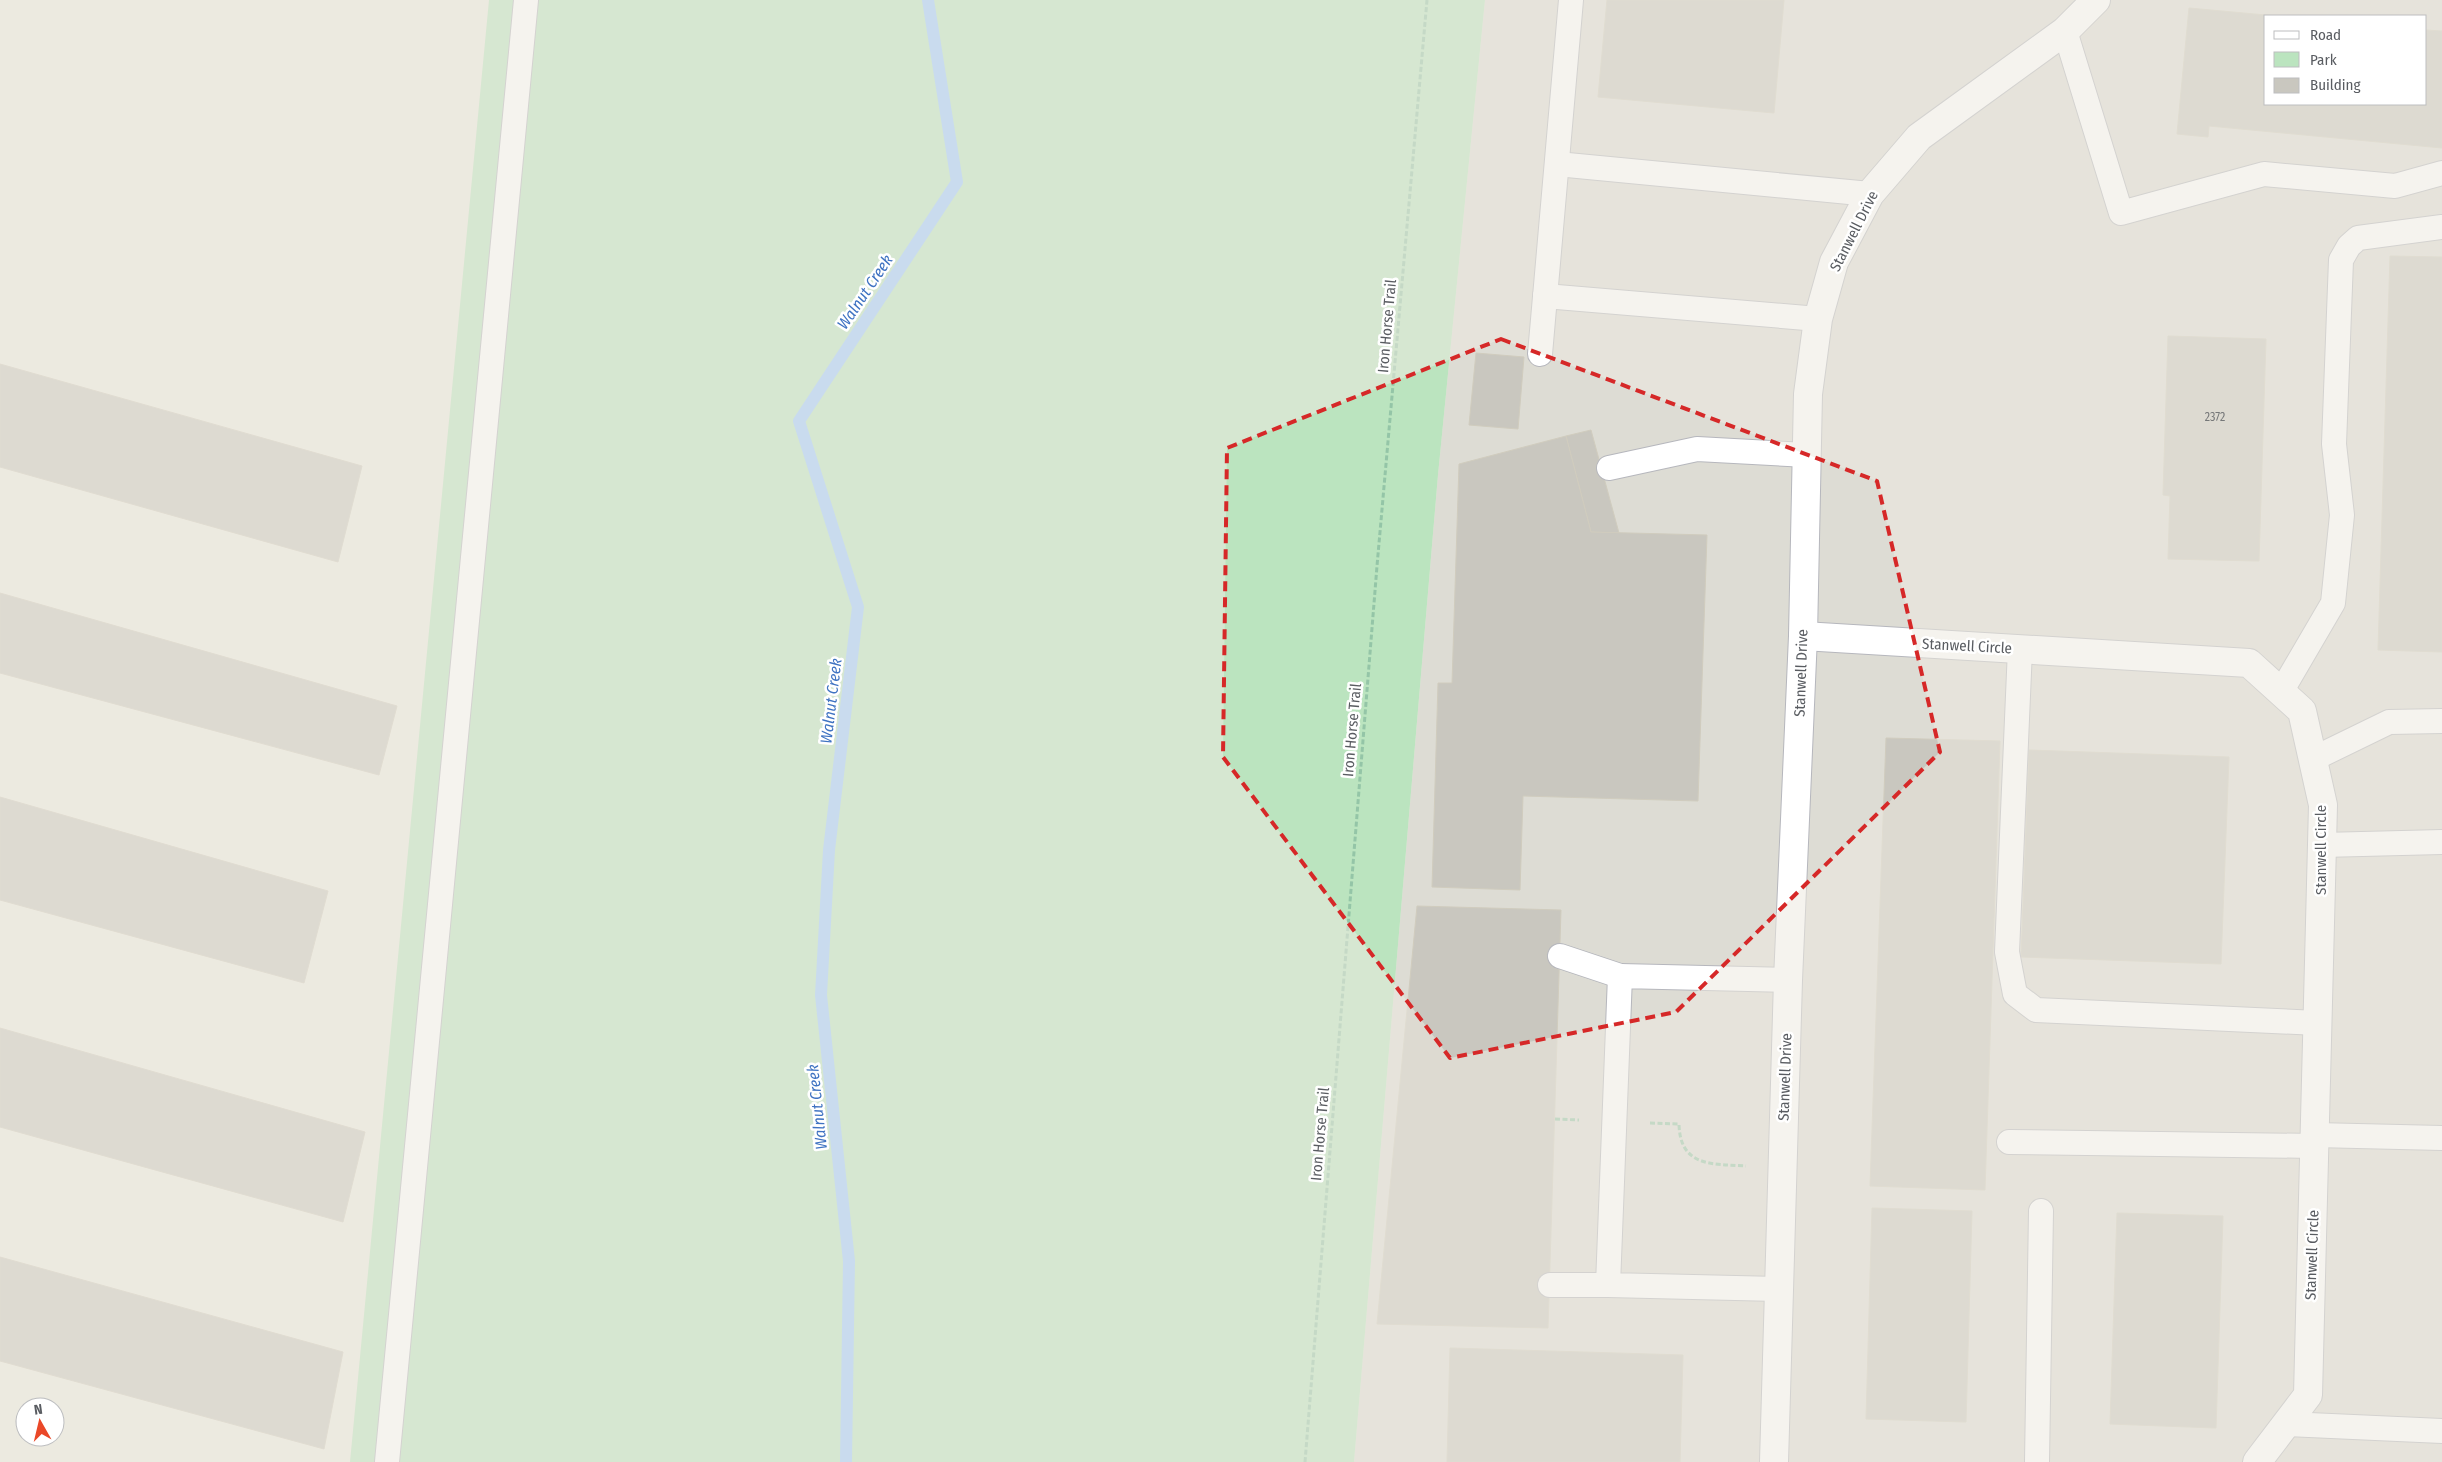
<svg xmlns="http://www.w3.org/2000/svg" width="2442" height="1462" viewBox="0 0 2442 1462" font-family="'Fira Sans Condensed',sans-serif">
  <rect width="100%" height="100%" fill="#eceae0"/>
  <path fill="#dddcd4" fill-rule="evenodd" d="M1485 0H2442V1462H1354L1438 475ZM2266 16H2426V104H2266Z"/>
  <polygon fill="#bbe4bf" points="489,0 1485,0 1438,475 1354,1462 350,1462"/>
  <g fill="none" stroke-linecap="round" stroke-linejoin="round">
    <polyline stroke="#9dcbff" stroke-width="12" points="846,1462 849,1261 821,995 829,850 858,607 799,421 957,182 928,0"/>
  </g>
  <g fill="#c9c7bf" stroke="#d0ccbe">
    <polygon points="1607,0 1784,0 1774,113 1598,97"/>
    <polygon points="2189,8 2276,16 2266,16 2266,104 2426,104 2426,30 2442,31 2442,148 2209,126 2208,137 2177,134"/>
    <polygon points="2390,256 2442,257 2442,652 2378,650"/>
    <polygon points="2168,336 2266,339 2259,561 2168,559 2170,496 2163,495"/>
    <polygon points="1476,353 1524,357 1518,429 1469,425"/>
    <polygon points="0,364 362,466 338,562 0,467"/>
    <polygon points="1591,430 1619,533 1591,532 1566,436"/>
    <polygon points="1566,436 1591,532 1707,535 1698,801 1523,796 1520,890 1432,887 1438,683 1452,683 1459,464"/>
    <polygon points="0,593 397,706 379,775 0,673"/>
    <polygon points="1886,738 2000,741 1985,1190 1870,1186"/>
    <polygon points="2029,750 2229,757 2221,964 2021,957"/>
    <polygon points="0,797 328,891 304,983 0,900"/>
    <polygon points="1417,906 1561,910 1548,1328 1377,1324"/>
    <polygon points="0,1028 365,1132 343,1222 0,1127"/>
    <polygon points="1872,1208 1972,1211 1966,1422 1866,1419"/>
    <polygon points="2117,1213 2223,1216 2216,1428 2110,1424"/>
    <polygon points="0,1257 343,1352 324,1449 0,1361"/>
    <polygon points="1450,1348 1683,1355 1680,1462 1447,1462"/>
  </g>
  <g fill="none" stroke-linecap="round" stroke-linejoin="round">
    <g stroke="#b6b7bd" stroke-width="26">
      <g id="lane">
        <polyline points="2065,31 2121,213 2264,174 2395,186 2442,173"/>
        <polyline points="1557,164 1870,194"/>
        <polyline points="1545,296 1818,319"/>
        <polyline points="1540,354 1571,0"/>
        <polyline points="1609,468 1697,449 1807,455"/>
        <polyline points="2020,649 2007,952 2015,994 2036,1010 2318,1023"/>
        <polyline points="2281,692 2333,603 2342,515 2334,444 2341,260 2349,246 2358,238 2442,227"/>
        <polyline points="2313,759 2389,722 2442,721"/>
        <polyline points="2322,845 2442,842"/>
        <polyline points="1560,956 1620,976"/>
        <polyline points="2315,1135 2442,1138"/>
        <polyline points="2009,1142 2315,1146"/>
        <polyline points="1550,1285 1608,1285"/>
        <polyline points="1778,1289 1608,1285 1620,976 1788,980"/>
        <polyline points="2287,1424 2442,1431"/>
        <polyline points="387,1462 526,0"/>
        <polyline points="2037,1462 2041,1211"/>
      </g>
    </g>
    <g stroke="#b6b7bd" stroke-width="30">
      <g id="street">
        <polyline points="1803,636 2249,663 2302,711 2323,805 2308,1395 2257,1462"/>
        <polyline points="1774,1462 1788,980 1803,636 1808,394 1818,319 1834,262 1870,194 1919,137 2065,31 2096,0"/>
      </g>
    </g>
    <g stroke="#94c5a7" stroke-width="3" stroke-dasharray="5 2.5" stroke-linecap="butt">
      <polyline points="1555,1119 1579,1120"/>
      <path d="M1650 1123 1679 1124C1680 1167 1712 1164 1746 1166"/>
      <polyline points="1305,1462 1377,566 1427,0"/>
    </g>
    <use href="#lane" stroke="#fff" stroke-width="24"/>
    <use href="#street" stroke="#fff" stroke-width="28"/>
  </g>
  <path d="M0 0H2442V1462H0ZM1501 339 1877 481 1940 752 1676 1012 1450 1058 1223 757 1227 448Z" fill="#eceae0" fill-opacity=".55" fill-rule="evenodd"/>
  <path fill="none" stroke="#d62828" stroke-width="4" stroke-dasharray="10 6" stroke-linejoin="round" d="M1501 339 1877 481 1940 752 1676 1012 1450 1058 1223 757 1227 448Z"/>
  <g text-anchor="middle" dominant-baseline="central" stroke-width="5" stroke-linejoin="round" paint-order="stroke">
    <g font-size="12" fill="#757778">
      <text x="2215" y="417">2372</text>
    </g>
    <g font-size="15" fill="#595c61" stroke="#fff">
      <text transform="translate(1854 231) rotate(-63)">Stanwell Drive</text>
      <text transform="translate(1387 326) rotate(-85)">Iron Horse Trail</text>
      <text transform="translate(1967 646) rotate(3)">Stanwell Circle</text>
      <text transform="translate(1801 673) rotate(-88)">Stanwell Drive</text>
      <text transform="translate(1352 730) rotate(-85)">Iron Horse Trail</text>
      <text transform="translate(2321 850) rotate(-90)">Stanwell Circle</text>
      <text transform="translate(1785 1077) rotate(-88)">Stanwell Drive</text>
      <text transform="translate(1320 1134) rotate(-85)">Iron Horse Trail</text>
      <text transform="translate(2312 1255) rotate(-88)">Stanwell Circle</text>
    </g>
    <g font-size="16" font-style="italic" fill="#3f73c2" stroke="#fff">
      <text transform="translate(865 292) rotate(-56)">Walnut Creek</text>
      <text transform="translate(831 701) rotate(-83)">Walnut Creek</text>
      <text transform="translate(817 1107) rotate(-96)">Walnut Creek</text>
    </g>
  </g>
  <rect x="2264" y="15" width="162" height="90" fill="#ffffff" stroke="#bdbec0"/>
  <rect x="2274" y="31" width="25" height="8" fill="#ffffff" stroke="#bdbec0"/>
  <text x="2310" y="40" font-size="15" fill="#595c61">Road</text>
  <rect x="2274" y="52" width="25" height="15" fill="#bbe4bf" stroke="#bdbec0"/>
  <text x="2310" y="65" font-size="15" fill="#595c61">Park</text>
  <rect x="2274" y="78" width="25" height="15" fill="#c9c7bf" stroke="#bdbec0"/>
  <text x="2310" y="90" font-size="15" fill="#595c61">Building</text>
  <g transform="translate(40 1422) rotate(352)"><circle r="24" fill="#ffffff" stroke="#bdbec0"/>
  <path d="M0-4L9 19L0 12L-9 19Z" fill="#ea4828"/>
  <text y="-8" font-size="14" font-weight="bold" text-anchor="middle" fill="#595c61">N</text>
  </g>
</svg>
